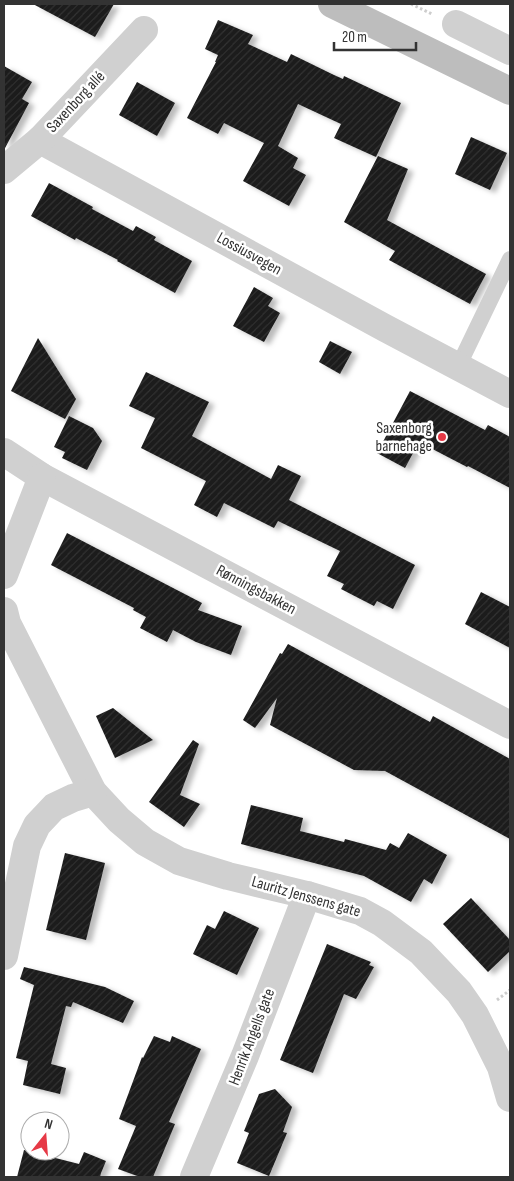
<svg xmlns="http://www.w3.org/2000/svg" width="514" height="1181" viewBox="0 0 514 1181" font-family="'Sofia Sans Condensed',sans-serif">
  <defs>
    <pattern id="building-hatch" width="6" height="6" patternUnits="userSpaceOnUse" patternTransform="scale(1.25)"><rect width="6" height="6" fill="#1a1a1a"/><path d="M-1 1l2-2M0 6l6-6M5 7l2-2" fill="none" stroke="#333"/></pattern>
    <filter id="shadow"><feDropShadow dx="5.5" dy="3" stdDeviation="2.5" flood-color="#0004"/></filter>
  </defs>
  <rect width="100%" height="100%" fill="#fff"/>
  <g fill="url(#building-hatch)" filter="url(#shadow)">
    <polygon points="33,4 114,4 95,37"/>
    <polygon points="218,20 253,35 248,44 287,62 291,54 334,75 343,79 344,76 401,103 376,157 334,138 341,124 298,104 278,146 298,158 293,168 306,175 289,206 243,181 264,143 224,123 218,134 187,118 216,62 215,62 218,55 205,49"/>
    <polygon points="4,66 32,82 22,99 29,103 4,150"/>
    <polygon points="137,82 175,103 157,136 119,115"/>
    <polygon points="471,137 507,153 490,190 455,174"/>
    <polygon points="378,156 408,169 387,220 486,274 470,304 389,260 395,251 344,222"/>
    <polygon points="49,183 93,207 92,209 133,231 136,226 156,237 154,240 192,261 175,293 117,261 118,260 76,238 75,240 31,216"/>
    <polygon points="254,287 273,298 268,306 280,313 264,342 233,326"/>
    <polygon points="38,338 76,399 65,419 11,391"/>
    <polygon points="330,341 352,352 340,374 319,362"/>
    <polygon points="146,372 209,402 192,436 271,479 278,465 301,476 289,500 415,565 393,609 377,601 374,606 341,589 344,584 327,576 340,551 278,521 274,528 224,503 217,517 194,505 206,481 141,448 155,418 129,406"/>
    <polygon points="410,391 485,430 488,425 510,437 510,488 468,466 467,467 419,442 405,468 377,453"/>
    <polygon points="69,416 93,428 102,441 87,470 62,458 65,452 54,447"/>
    <polygon points="67,533 202,603 198,610 242,626 231,655 196,642 173,630 167,642 140,628 146,617 133,610 134,608 51,565"/>
    <polygon points="481,592 510,607 510,648 465,624"/>
    <polygon points="288,644 430,722 433,716 510,759 510,839 385,771 354,770 270,725 277,698 255,728 243,720 280,653 282,654"/>
    <polygon points="113,708 153,740 115,758 96,716"/>
    <polygon points="193,740 199,744 180,795 200,804 184,827 149,802"/>
    <polygon points="251,805 303,818 300,831 344,842 345,839 386,850 390,843 399,848 408,833 447,855 432,884 424,879 411,902 364,876 241,844"/>
    <polygon points="65,853 105,863 86,940 46,930"/>
    <polygon points="471,898 510,940 510,951 488,972 443,924"/>
    <polygon points="224,911 259,928 237,975 193,954 207,925 215,929"/>
    <polygon points="327,944 371,962 369,965 374,967 356,999 344,994 313,1073 280,1060"/>
    <polygon points="24,967 105,987 134,1001 123,1023 73,1002 71,1007 66,1006 51,1064 66,1068 60,1094 23,1085 28,1061 16,1058 34,985 20,979"/>
    <polygon points="154,1036 170,1042 172,1036 201,1049 169,1122 175,1124 153,1177 140,1177 118,1169 136,1126 119,1119 142,1057 143,1058"/>
    <polygon points="275,1089 292,1107 283,1132 287,1133 269,1176 237,1163 249,1133 244,1131 259,1094"/>
    <polygon points="24,1150 79,1164 84,1152 106,1161 101,1173 100,1177 17,1177"/>
  </g>
  <g fill="none" stroke-linecap="round" stroke-linejoin="round">
    <g stroke="#cdcdcd" stroke-width="3" stroke-dasharray="2.5 2.5" stroke-linecap="butt">
      <polyline points="411,4 432,14"/>
      <polyline points="497,1000 510,990"/>
    </g>
    <polyline stroke="#d0d0d0" stroke-width="16" points="458,367 510,259"/>
    <g stroke="#d0d0d0" stroke-width="28">
      <polyline points="456,24 510,51"/>
      <polyline points="40,140 385,328 510,394"/>
      <polyline points="4,170 40,140 144,30"/>
      <polyline points="4,452 42,477 510,725"/>
      <polyline points="4,575 42,477"/>
      <polyline points="4,611 7,623 93,792 119,820 145,842 179,861 228,876 307,895 360,911 382,923 421,952 459,992 475,1015 501,1067 510,1098"/>
      <polyline points="4,956 27,846 37,825 54,807 73,798 93,792"/>
      <polyline points="194,1177 245,1056 307,895"/>
    </g>
    <polyline stroke="#bdbdbd" stroke-width="28" points="332,4 510,91"/>
  </g>
  <circle fill="#e63946" stroke="#fff" stroke-width="2" cx="442" cy="437" r="5"/>
  <g text-anchor="middle" dominant-baseline="central" stroke-width="5" stroke-linejoin="round" paint-order="stroke">
    <g font-size="16" fill="#333" stroke="#fff">
      <text transform="translate(76 102) rotate(-47)">Saxenborg allé</text>
      <text transform="translate(249 254) rotate(29)">Lossiusvegen</text>
      <text transform="translate(256 590) rotate(28)">Rønningsbakken</text>
      <text transform="translate(306 897) rotate(16)">Lauritz Jenssens gate</text>
      <text transform="translate(252 1037) rotate(-69)">Henrik Angells gate</text>
    </g>
    <g font-size="16" fill="#333" stroke="#fff" text-anchor="end">
      <text x="432" y="428">Saxenborg<tspan x="432" dy="18">barnehage</tspan></text>
    </g>
  </g>
  <rect width="514" height="1181" fill="none" stroke="#333333" stroke-width="10"/>
  <g transform="translate(45 1136) rotate(17)"><circle r="24" fill="#ffffff" stroke="#adadad"/>
  <path d="M0-4L9 19L0 12L-9 19Z" fill="#e63946"/>
  <text y="-8" font-size="14" font-weight="bold" text-anchor="middle" fill="#333333">N</text>
  </g>
  <path d="M334 42v8h82v-8" fill="none" stroke="#333333" stroke-width="2.5"/>
  <text x="342" y="42" font-size="15" fill="#333333" stroke="#ffffff" stroke-width="4" paint-order="stroke">20 m</text>
</svg>
